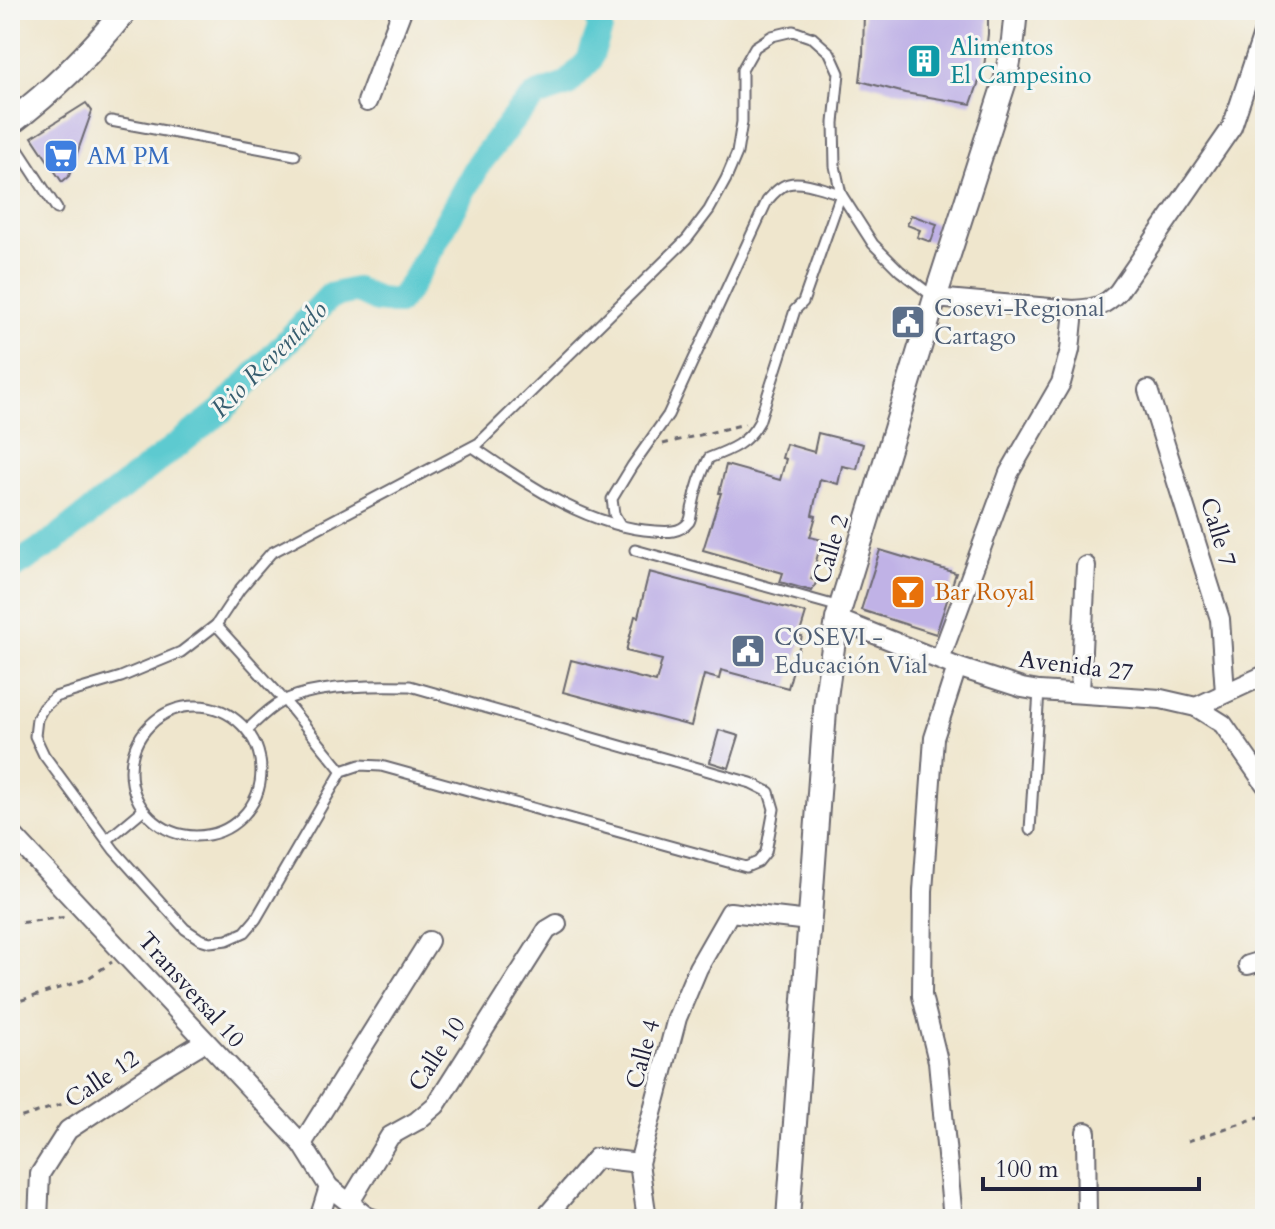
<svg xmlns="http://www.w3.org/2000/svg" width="1275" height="1229" viewBox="0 0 1275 1229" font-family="Cardo,serif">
  <rect width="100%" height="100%" fill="#f6f6f2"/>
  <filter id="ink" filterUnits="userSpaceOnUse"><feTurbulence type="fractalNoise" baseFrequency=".0125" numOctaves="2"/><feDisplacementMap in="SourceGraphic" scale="16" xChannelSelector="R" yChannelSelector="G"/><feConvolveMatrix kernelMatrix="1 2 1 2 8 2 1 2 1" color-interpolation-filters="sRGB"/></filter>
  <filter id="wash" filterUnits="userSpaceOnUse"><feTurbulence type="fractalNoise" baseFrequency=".006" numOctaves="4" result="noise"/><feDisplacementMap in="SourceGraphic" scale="32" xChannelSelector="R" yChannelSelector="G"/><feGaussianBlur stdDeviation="1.8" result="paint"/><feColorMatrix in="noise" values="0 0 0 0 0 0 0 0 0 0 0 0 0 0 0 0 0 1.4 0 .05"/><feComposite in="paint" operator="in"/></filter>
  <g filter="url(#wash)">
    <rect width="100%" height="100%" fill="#efe6cd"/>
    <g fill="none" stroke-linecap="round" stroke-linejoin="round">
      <polyline stroke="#5dcad0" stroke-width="26" points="10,569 52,542 221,411 330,296 356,290 377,300 398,302 411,285 480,162 517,114 537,95 566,85 589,61 600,29 597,10"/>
    </g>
    <g id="blocks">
      <g fill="#c0b2e6">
        <polygon points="864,10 988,10 988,34 984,67 971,104 905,93 860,81 863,56"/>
        <polygon points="86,103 92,111 69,176 62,182 32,137"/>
        <polygon points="911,215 937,224 931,242 917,237 920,230 907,225"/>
        <polygon points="818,433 863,444 857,469 842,466 838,484 820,479 812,515 816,516 810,537 822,540 811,579 817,581 812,591 780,582 783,573 703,550 721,493 719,493 726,465 780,480 786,459 782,458 786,444 814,452"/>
        <polygon points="880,550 956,573 936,634 861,610"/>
        <polygon points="649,572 806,613 799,636 802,636 788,688 721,670 719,679 704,675 691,726 563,692 571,660 656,682 662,660 626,651 635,616 638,617"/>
        <polygon points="719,730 739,736 729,768 710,762"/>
      </g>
    </g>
  </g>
  <g filter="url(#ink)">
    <use href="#blocks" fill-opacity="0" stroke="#6a676e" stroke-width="2"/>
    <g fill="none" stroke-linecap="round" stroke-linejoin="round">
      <g stroke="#6a676e" stroke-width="13">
        <g id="service">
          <polyline points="111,121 295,155"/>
          <polyline points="10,137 57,209"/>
          <path d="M473 447C527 484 587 527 655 531 667 532 680 533 689 522 692 517 691 511 693 505 696 489 701 473 709 458 730 450 748 443 759 422L795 310 803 302 841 194"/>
          <path d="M621 526 614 514 612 499 632 466 668 415 767 201C773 194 780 186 788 184 804 180 826 190 841 194"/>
          <polyline points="635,550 840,607"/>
          <polyline points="216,625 284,700 342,771"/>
          <circle cx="196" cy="771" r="65"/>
          <path d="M247 730C258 720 268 709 281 702 312 685 375 685 410 686L751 783 769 792 774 809 766 852 758 862 746 867 381 766 360 765 342 771 256 919 245 932 227 940 210 942 200 939 185 929 114 850 44 755 35 736 37 719 43 708 55 697 121 677 181 652 216 625 240 589 271 553 479 443 687 239 709 210 726 179 737 153 742 122V70L755 47 772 36 793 31 813 38 830 53 839 73 834 123 835 166 841 194 873 244 900 271 935 298"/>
          <polyline points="1030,830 1039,691"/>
          <polyline points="107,840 143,810"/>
        </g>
      </g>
      <g stroke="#6a676e" stroke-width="22">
        <g id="minor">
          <polyline points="367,102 402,10"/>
          <path d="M935 298 1074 310C1096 308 1102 308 1118 292L1232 127 1265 28"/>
          <polyline points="1148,390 1220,619 1225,693"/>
          <polyline points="837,619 957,667 1022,688 1039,691 1161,699 1196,707 1265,675"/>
          <polyline points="940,659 1009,473 1061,383 1070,350 1074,310"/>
          <polyline points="1080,692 1086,566"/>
          <polyline points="1196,707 1223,724 1265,784"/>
          <polyline points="10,832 302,1144 329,1187 366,1216 374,1219"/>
          <polyline points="1248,965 1258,962 1265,966"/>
          <polyline points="1086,1132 1087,1219"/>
          <polyline points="302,1144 429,941"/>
          <polyline points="350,1202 390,1136 417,1121 436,1105 547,930 557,924"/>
          <polyline points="38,1219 40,1174 68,1130 158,1070 204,1042"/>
          <polyline points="319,1219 329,1187"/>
          <polyline points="544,1219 596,1158 639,1163"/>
          <polyline points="647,1219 639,1163 677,1018 698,968 730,912 809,921"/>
          <polyline points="953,1219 938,1061 922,996 923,891 934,738 957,667"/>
        </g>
      </g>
      <g stroke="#6a676e" stroke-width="26">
        <polyline id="tertiary" points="788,1219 826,697 837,619 935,298 1006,78 1013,40 1016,10"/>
      </g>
      <g stroke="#6a676e" stroke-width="28">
        <path id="secondary" d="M10 123C54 90 91 53 125 10"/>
      </g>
      <g stroke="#6a676e" stroke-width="3" stroke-dasharray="6 6" stroke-linecap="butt">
        <polyline points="663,444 745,424"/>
        <polyline points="10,924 67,917"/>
        <polyline points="10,1004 87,979 112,962"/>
        <polyline points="10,1121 90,1095"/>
        <polyline points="1188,1141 1265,1115"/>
      </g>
      <use href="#service" stroke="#fff" stroke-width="9"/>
      <use href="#minor" stroke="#fff" stroke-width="18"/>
      <use href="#tertiary" stroke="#fff" stroke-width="22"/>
      <use href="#secondary" stroke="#fff" stroke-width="24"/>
    </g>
  </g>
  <defs>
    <g id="building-square" transform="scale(1.8)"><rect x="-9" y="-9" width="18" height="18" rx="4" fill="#0f9aa8" stroke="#f6f6f2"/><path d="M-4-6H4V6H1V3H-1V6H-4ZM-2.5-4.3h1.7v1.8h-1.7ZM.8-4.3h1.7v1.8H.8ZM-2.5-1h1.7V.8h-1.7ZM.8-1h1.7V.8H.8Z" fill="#fff"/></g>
    <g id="supermarket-square" transform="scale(1.8)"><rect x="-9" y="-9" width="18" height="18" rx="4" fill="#3f7fe0" stroke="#f6f6f2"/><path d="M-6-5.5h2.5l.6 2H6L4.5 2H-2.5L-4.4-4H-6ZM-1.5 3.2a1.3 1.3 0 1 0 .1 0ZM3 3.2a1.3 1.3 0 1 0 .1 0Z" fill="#fff"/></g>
    <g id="civic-square" transform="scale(1.8)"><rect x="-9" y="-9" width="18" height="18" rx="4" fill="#5c6f8a" stroke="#f6f6f2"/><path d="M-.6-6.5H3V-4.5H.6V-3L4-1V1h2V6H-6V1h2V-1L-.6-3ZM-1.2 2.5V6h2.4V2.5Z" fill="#fff"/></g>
    <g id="bar-square" transform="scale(1.8)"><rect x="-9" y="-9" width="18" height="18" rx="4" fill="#e8710a" stroke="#f6f6f2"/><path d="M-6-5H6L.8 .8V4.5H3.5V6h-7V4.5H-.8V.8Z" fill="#fff"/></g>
  </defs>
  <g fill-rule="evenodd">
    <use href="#building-square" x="924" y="61"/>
    <use href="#supermarket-square" x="61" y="156"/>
    <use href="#civic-square" x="908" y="322"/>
    <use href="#bar-square" x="908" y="592"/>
    <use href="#civic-square" x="748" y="651"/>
  </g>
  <g text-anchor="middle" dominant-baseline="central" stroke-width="6" stroke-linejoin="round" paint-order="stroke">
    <g font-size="24" fill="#0d838f" stroke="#f6f6f2" text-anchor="start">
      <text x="950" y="47">Alimentos<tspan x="950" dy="28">El Campesino</tspan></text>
    </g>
    <g font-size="24" fill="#366cbe" stroke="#f6f6f2" text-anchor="start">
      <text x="87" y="156">AM PM</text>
    </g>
    <g font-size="24" fill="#4e5e75" stroke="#f6f6f2" text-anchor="start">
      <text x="934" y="308">Cosevi-Regional<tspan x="934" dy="28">Cartago</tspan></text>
      <text x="774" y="637">COSEVI -<tspan x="774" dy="28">Educación Vial</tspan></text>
    </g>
    <g font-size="24" fill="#22223b" stroke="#f6f6f2">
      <text transform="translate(1218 532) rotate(73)">Calle 7</text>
      <text transform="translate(831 549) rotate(-73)">Calle 2</text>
      <text transform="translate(1076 666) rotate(7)">Avenida 27</text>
      <text transform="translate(191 990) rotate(48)">Transversal 10</text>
      <text transform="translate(437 1054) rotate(-57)">Calle 10</text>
      <text transform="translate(643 1054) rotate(-75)">Calle 4</text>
      <text transform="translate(102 1079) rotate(-34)">Calle 12</text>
    </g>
    <g font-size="24" fill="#c56008" stroke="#f6f6f2" text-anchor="start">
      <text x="934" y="592">Bar Royal</text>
    </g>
    <g font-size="26" font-style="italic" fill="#375d6f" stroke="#f6f6f2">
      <text transform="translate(269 359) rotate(-45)">Rio Reventado</text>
    </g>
  </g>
  <rect width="1275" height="1229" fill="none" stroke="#f6f6f2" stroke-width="40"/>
  <path d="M983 1177v12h216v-12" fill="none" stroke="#22223b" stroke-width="4"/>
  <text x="995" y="1177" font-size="24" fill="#22223b" stroke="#f6f6f2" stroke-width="6" paint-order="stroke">100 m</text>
</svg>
